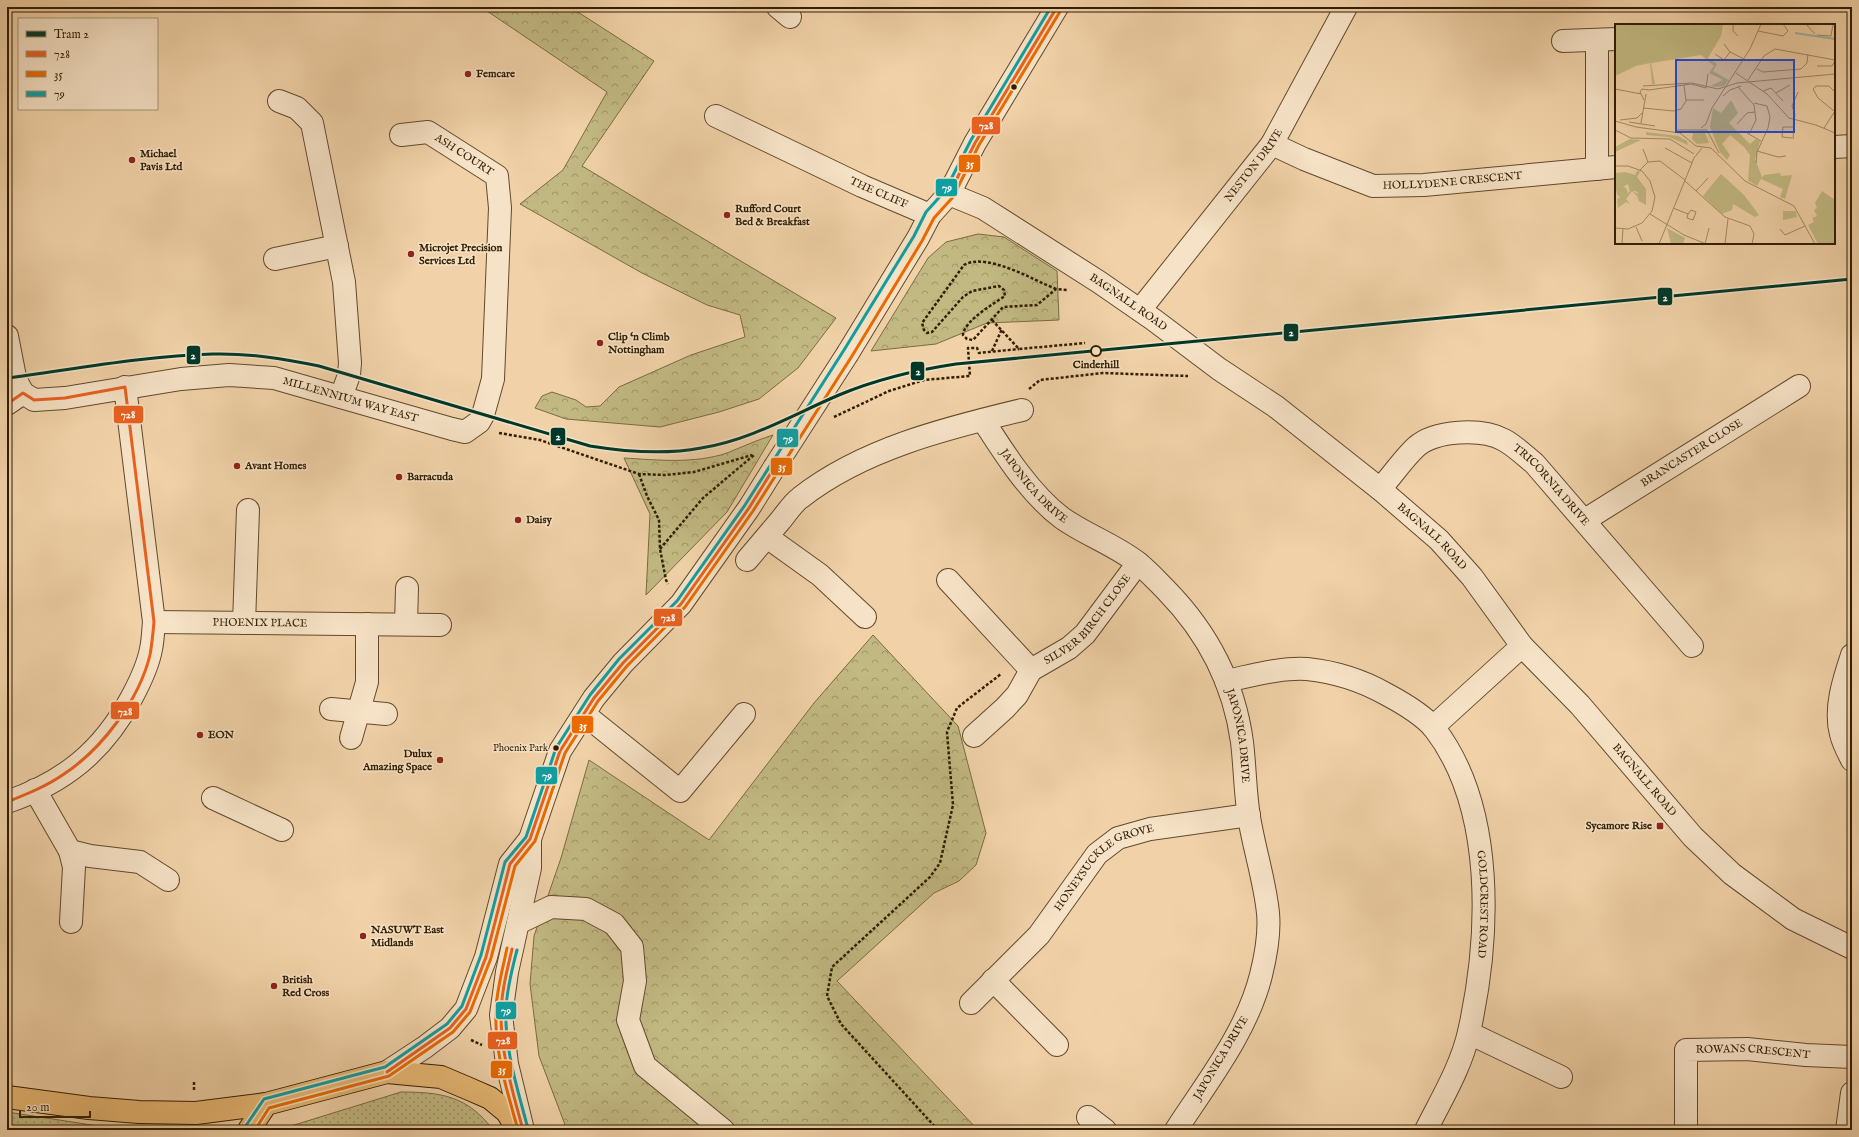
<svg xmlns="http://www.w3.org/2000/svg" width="1859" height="1137" viewBox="0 0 1859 1137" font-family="'IM FELL English',serif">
  <defs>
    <pattern id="grass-dots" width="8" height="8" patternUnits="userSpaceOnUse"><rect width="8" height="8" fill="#c2b982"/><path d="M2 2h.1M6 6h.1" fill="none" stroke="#9e9668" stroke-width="1.8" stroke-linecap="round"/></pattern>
    <pattern id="forest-crowns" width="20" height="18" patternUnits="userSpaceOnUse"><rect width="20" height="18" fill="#c2b982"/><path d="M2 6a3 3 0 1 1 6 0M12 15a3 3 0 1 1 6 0" fill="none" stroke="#9e9668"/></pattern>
  </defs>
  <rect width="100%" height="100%" fill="#f1d2a8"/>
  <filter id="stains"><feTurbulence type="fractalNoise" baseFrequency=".005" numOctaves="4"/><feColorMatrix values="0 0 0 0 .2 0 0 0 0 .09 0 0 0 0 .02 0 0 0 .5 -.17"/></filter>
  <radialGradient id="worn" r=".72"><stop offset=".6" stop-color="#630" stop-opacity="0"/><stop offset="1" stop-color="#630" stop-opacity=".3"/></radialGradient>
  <g fill="url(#grass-dots)" stroke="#7a6b42">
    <path d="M401 1092C441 1092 468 1096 493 1130H278Z"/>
    <polygon points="7,1112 105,1127 174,1130 7,1130"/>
  </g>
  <g fill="url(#forest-crowns)" stroke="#7a6b42">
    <polygon points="481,7 570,7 654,61 582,166 836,318 798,368 759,399 719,412 660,427 566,419 535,408 542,396 552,392 576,400 586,407 600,406 619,387 691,355 745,337 740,315 707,305 642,273 520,204 563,170 607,92"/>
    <polygon points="978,234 1004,237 1057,271 1059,320 987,323 936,344 871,351 928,258 946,242"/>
    <path d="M773 435 727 512 646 595 650 514 624 458C658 460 694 464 727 453 742 447 757 440 773 435Z"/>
    <polygon points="873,635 958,726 986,833 976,865 959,881 934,893 837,981 978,1130 567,1130 539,1056 530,984 534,936 561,858 589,760 709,840 814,703"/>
  </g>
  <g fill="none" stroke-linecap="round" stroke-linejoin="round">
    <g stroke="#614a2b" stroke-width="24">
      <g id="minor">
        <polyline points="778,7 790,17"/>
        <polyline points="1563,41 1616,39"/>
        <polyline points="279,101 297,108 312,123 344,282 350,363 349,375 341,397"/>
        <path id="s1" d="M716 116 862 186 930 215"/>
        <path id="s2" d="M1272 144 1304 159 1373 186 1424 185 1616 167"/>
        <polyline points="1834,147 1852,146"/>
        <polyline points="1597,169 1597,40"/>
        <path id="s3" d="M949 194 983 208 1099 282 1154 320 1219 369 1275 406 1380 489 1439 540 1472 577 1522 646 1580 705 1693 837 1732 874 1793 919 1852 948"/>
        <polyline points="275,259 337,246"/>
        <path id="s4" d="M1140 310 1272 144 1346 7"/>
        <path id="s5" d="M7 336 15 377 19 386 23 393 34 400 65 398 181 379 229 375 274 378 452 429 465 432 479 422 483 415 493 379 500 208 497 176 428 132 401 135"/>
        <polyline points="848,353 918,238 930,215 949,194 975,143 1057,7"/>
        <polyline points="7,404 23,393"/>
        <path id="s6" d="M983 420C1004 453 1030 494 1062 518 1086 535 1115 545 1138 563 1148 571 1157 581 1166 590 1207 632 1234 683 1242 742 1245 767 1245 792 1249 817 1254 848 1265 882 1268 913 1270 934 1266 955 1261 975 1247 1032 1207 1082 1176 1130"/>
        <path id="s7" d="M1380 489C1392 476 1403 459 1416 447 1435 430 1482 428 1504 440 1515 446 1524 455 1534 463L1692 646"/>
        <path id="s8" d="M1585 520 1799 386"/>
        <polyline points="767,537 820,575 865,617"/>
        <path d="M747 560C758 547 769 534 780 521 786 514 792 504 800 498 862 449 947 428 1022 410"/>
        <polyline points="948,580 1031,670"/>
        <path id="s9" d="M154 622 440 625"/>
        <polyline points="244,623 248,510"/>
        <polyline points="406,624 407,588"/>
        <path d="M1852 655C1844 679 1834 709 1841 734 1843 743 1848 752 1852 760"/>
        <path id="s10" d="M1226 681C1251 676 1282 667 1307 669 1336 672 1361 680 1386 694 1401 702 1423 715 1434 728 1496 808 1490 938 1469 1032 1461 1067 1442 1098 1426 1130"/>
        <polyline points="331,709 386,714"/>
        <polyline points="584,714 680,791 744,714"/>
        <polyline points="1433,727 1522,646"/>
        <path id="s11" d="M974 736 1005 708 1017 695 1031 670 1069 648 1085 634 1138 563"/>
        <polyline points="351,738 367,682 367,624"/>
        <polyline points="35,790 70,851 90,856 140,862 168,880"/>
        <polyline points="213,798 282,830"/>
        <path d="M7 802C65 782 103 751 132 697 140 682 148 666 151 649 153 640 153 631 154 622L125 387"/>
        <polyline points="70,851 74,867 71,922"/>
        <polyline points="518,923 551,907 586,909 614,924 632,947 635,981 628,1020 645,1066 723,1130"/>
        <polyline points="993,980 1057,1045"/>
        <path id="s12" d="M971 1003 1039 935 1097 854 1118 838 1150 829 1249 815"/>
        <polyline points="1469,1033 1561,1077"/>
        <polyline points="387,1072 425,1047 450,1028 466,1009 486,957 510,864 530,839 560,751 594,698 623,663 681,604 749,508 774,468"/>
        <polyline points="1088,1117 1105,1130"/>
        <polyline points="523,1130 507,1064 501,1015 507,972 530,868 530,839"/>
        <path id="s13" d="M1686 1130V1050L1747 1049 1806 1055 1852 1057"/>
        <polyline points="1847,1130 1852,1093"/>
      </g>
    </g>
    <g stroke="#311d01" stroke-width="24">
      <g id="highway">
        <polyline points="7,1097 89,1108 139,1112 196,1113 266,1104 387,1072 441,1077 467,1088 490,1098 507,1112 518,1130"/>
        <polyline points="249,1130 266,1104"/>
      </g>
    </g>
    <g stroke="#311d01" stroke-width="2.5" stroke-dasharray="3 2" stroke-linecap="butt">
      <path d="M1056 289C1033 280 987 252 964 265L922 323 924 330 927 333 932 332 963 297 972 291 999 286 1004 290 1005 296C993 304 964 321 963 335L967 339 973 340 1003 307 1037 305 1056 289 1067 290"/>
      <polyline points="992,320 1019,349 1085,343"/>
      <polyline points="992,351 1002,329"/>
      <polyline points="1029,389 1040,380 1103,373 1188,376"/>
      <polyline points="834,417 889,391 924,380 970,376 968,348 977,348 979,353 1019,349"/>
      <polyline points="499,433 540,440 639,474 665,475 694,472 752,455"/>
      <polyline points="639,474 647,496 659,520 660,549 666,580 668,584"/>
      <polyline points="660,549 703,498 754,455"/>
      <polyline points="471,1040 482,1045"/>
      <polyline points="194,1082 194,1090"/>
      <polyline points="938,1130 841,1024 827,996 832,967 930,877 940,863 953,805 947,732 957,708 1001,674"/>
    </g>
    <use href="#minor" stroke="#f6e2c6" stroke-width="22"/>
    <use href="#highway" stroke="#e8b974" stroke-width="22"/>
    <g stroke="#614a2b" stroke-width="24" stroke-linecap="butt">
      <polyline id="minor-bridge" points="774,468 848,353"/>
    </g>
    <use href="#minor-bridge" stroke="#f6e2c6" stroke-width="22"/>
    <g stroke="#f6e2c6" stroke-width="6">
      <g id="bus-1">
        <polyline points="949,194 975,143 1057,7"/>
        <path d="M7 404 23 393 34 400 65 398 125 387 154 622C153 633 152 644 150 655 139 700 102 749 64 774 47 786 27 794 7 802"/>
        <path d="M512 949C507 971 501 993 501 1016 501 1054 513 1093 523 1130"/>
        <polyline points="387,1072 450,1028 466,1009 486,957 510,864 530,839 560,751 594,698 623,663 681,604 749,508 774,468"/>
      </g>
    </g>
    <g stroke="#f6e2c6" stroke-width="6">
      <g id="bus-2">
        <path d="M507 948C503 968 497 988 496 1009 494 1050 507 1091 518 1130"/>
        <polyline points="255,1130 269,1108 389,1076 453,1032 470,1012 491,958 515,866 535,841 565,753 598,701 627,666 685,607 753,511 852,356 922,241 934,218 953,197 979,145 1061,10"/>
      </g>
    </g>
    <g stroke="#f6e2c6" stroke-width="6">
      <g id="bus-3">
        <path d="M517 950C512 969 507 988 506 1008 504 1048 518 1090 528 1129"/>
        <polyline points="245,1127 264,1099 385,1067 447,1024 462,1006 481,955 505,862 526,837 556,748 590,695 619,659 677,601 745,505 844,350 914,236 926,212 945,191 971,140 1051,7"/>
      </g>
    </g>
    <use href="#bus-1" stroke="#e86120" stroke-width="3"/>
    <use href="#bus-2" stroke="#ea6a00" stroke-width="3"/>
    <use href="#bus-3" stroke="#119ea0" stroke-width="3"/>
    <g stroke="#f6e2c6" stroke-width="6">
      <path id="tram-1" d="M7 378C75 369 144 356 213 354 249 353 284 359 319 366L590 446C627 452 664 455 701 448 751 440 794 414 839 395 877 379 916 370 956 364L1852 279"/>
    </g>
    <use href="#tram-1" stroke="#003828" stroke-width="3"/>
  </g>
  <g fill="#8f2418" stroke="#f6e2c6" stroke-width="1.5">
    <circle cx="468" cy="74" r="4"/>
    <circle cx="132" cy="160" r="4"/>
    <circle cx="727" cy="215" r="4"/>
    <circle cx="411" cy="254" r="4"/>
    <circle cx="600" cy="343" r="4"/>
    <circle cx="237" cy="466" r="4"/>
    <circle cx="399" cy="477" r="4"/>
    <circle cx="518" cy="520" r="4"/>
    <circle cx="200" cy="735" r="4"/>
    <circle cx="440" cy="760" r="4"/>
    <rect x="1656" y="822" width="8" height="8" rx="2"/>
    <circle cx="363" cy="936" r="4"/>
    <circle cx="274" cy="986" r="4"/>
  </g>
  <g fill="#311d01" stroke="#f6e2c6" stroke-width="1.5">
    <circle cx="1014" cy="87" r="3.5"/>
    <circle cx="556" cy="748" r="3.5"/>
  </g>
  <circle fill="#f6e2c6" stroke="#311d01" stroke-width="2" cx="1096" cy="351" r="5"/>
  <g text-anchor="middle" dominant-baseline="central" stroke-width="3" stroke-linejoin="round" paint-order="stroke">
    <g font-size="10" fill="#311d01" stroke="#f6e2c6" text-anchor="end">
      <text x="548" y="748">Phoenix Park</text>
    </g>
    <g font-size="11" font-weight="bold" fill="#311d01" stroke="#f6e2c6" text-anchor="start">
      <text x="476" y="74">Femcare</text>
      <text x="140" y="154">Michael<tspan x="140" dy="13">Pavis Ltd</tspan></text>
      <text x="735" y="209">Rufford Court<tspan x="735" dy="13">Bed &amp; Breakfast</tspan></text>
      <text x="419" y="248">Microjet Precision<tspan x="419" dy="13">Services Ltd</tspan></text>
      <text x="608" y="337">Clip ‘n Climb<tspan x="608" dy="13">Nottingham</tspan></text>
      <text x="245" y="466">Avant Homes</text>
      <text x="407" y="477">Barracuda</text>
      <text x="526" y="520">Daisy</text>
      <text x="208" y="735">EON</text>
      <text x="432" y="754" text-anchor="end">Dulux<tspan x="432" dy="13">Amazing Space</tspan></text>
      <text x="1652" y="826" text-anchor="end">Sycamore Rise</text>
      <text x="371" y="930">NASUWT East<tspan x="371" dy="13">Midlands</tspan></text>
      <text x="282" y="980">British<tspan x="282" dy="13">Red Cross</tspan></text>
    </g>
    <g font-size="11" fill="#311d01" stroke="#f6e2c6">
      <text transform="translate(464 155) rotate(33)">ASH COURT</text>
      <text stroke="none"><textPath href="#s4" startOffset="184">NESTON DRIVE</textPath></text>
      <text stroke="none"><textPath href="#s2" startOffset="189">HOLLYDENE CRESCENT</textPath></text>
      <text stroke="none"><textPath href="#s1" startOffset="180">THE CLIFF</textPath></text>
      <text stroke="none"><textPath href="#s3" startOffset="210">BAGNALL ROAD</textPath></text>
      <text stroke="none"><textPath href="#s5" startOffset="394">MILLENNIUM WAY EAST</textPath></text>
      <text stroke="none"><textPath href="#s8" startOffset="126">BRANCASTER CLOSE</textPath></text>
      <text stroke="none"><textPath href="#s6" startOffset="84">JAPONICA DRIVE</textPath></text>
      <text stroke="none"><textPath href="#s7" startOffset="213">TRICORNIA DRIVE</textPath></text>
      <text stroke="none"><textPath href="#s3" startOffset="594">BAGNALL ROAD</textPath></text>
      <text stroke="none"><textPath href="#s11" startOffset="165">SILVER BIRCH CLOSE</textPath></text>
      <text stroke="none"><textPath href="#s9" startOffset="106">PHOENIX PLACE</textPath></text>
      <text stroke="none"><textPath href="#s6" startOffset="420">JAPONICA DRIVE</textPath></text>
      <text stroke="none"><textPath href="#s3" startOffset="918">BAGNALL ROAD</textPath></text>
      <text stroke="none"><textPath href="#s12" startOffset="193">HONEYSUCKLE GROVE</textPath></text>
      <text stroke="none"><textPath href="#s10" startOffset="411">GOLDCREST ROAD</textPath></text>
      <text stroke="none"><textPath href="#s13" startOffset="147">ROWANS CRESCENT</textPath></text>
      <text transform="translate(1221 1058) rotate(-59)">JAPONICA DRIVE</text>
    </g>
    <g font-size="11" font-weight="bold" fill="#311d01" stroke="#f6e2c6">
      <text x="1096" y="365">Cinderhill</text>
    </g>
  </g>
  <g transform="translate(1615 24)">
    <rect width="220" height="220" fill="#f1d2a8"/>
    <path d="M89 106 94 119 82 120 77 115 78 109ZM23 146 25 148 22 153 31 165V181L24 177V170L21 167 15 168 13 160 0 168V149L10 148 20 151ZM168 187H181L182 193 168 196Z" fill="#c2b982"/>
    <path d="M0 0H108L106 12 93 34 102 40 98 47 114 56 109 62 103 63 95 62 108 56 94 49 99 42 86 31 36 39 40 60H37L35 39 21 42 0 52ZM116 76 123 89 114 99 135 120 141 115 145 117 140 135 147 153 142 162 133 156 135 131 129 123 115 111 107 120 115 131 112 136 105 128 95 103 98 84 106 89ZM31 108 63 112 72 117 73 121 54 113 31 111ZM86 108 90 109 91 116 89 119 82 118 86 114 82 113 80 116 77 113ZM15 115 26 116 0 128V123ZM165 149 166 152 177 151 170 175 165 173 168 165 146 155 149 151ZM106 150 129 171 144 191 140 193 118 180 117 186 107 190 88 172ZM16 167 24 170V177L22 172 17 167 11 175 15 180 11 178 3 184 2 175ZM207 167 220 176V220H203L193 201 199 198 197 194 202 192 199 186 202 184 200 179Z" fill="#c2b982"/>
    <path d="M52 204 70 214 68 220H56Z" fill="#c2b982"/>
    <path d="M1.5 168a5.5 5.5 0 1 1 11 0a5.5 5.5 0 1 1-11 0Z" fill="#c2b982"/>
    <path fill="none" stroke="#9bb7aa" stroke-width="2" d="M180 9 220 15"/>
    <path fill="none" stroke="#a48a65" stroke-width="1" d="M118 0V7L123 12M191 0 200 10M143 7 168 12 173 7 168 0M202 11 216 12 218 0M109 20 115 28 129 35M100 30 109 36 115 28M202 42H217L220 37M142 45 148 48 186 45 192 39 193 30M121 49 152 70 174 94 201 101 220 109M133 56 149 32 160 25 220 36M28 62 77 59 103 65 122 59 220 50M123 63 139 81 141 96 134 110M0 65 26 70M148 67 156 64 168 77M161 69 175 61M108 72 115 66 126 62M29 76 25 68 27 65 34 66 76 60 91 64 93 50M71 76H89M139 79 152 82 155 93 153 104 142 128 141 139M28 84 58 87 66 85 71 77 69 61M219 87 203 74 198 65 201 62H214L220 68M5 96 22 94 27 89M0 97 21 103 65 109 81 122 96 124 130 157 179 182 200 220M14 98 40 102M26 99 31 70M122 100 132 89 140 88M86 104 91 100 97 84 135 25 146 0M209 104 220 87M0 106 16 114 55 115 79 130M61 106H92L104 129M132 109 146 117M177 114 167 113 168 103H178M178 115 180 90 177 82 183 68M50 124 77 139M28 125 33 138M142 127 163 133 171 132M0 142H13L27 147 35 157 40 173 37 187 27 199 13 205 0 204M25 146 33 138 45 137 70 156M70 157 110 193 135 202 139 210 137 220M81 167 93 154M58 184 73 190 76 186 81 188 78 196 72 194 73 190M35 190 69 211 91 220M21 203 27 217M165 205 170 211 190 202M7 220 8 205M44 220 79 134 87 124M90 220 94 204M110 220 113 195"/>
    <path fill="#1d4ed8" fill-opacity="0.15" stroke="#1d4ed8" stroke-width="2" d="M61 36H179V108H61Z"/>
    <rect width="220" height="220" fill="none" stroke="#311d01" stroke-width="2"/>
  </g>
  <g stroke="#f6e2c6" stroke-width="1.5">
    <rect x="971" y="116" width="30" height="19" rx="4" fill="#e86120"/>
    <rect x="958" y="154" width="23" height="19" rx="4" fill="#ea6a00"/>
    <rect x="935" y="178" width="23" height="19" rx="4" fill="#119ea0"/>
    <rect x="1657" y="287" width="16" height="19" rx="4" fill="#003828"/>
    <rect x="1283" y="323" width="16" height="19" rx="4" fill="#003828"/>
    <rect x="186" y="345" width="15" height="20" rx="4" fill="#003828"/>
    <rect x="910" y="361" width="15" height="20" rx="4" fill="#003828"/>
    <rect x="113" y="405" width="31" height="19" rx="4" fill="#e86120"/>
    <rect x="550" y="427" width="16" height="19" rx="4" fill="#003828"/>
    <rect x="776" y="428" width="23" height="20" rx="4" fill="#119ea0"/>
    <rect x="770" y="457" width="23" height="19" rx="4" fill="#ea6a00"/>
    <rect x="653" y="608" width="30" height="19" rx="4" fill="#e86120"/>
    <rect x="110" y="701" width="30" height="19" rx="4" fill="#e86120"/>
    <rect x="571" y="715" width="23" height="19" rx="4" fill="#ea6a00"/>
    <rect x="535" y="766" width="23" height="19" rx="4" fill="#119ea0"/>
    <rect x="495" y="1001" width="22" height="19" rx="4" fill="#119ea0"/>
    <rect x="487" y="1031" width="31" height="19" rx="4" fill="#e86120"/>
    <rect x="490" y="1060" width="23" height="19" rx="4" fill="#ea6a00"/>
  </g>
  <g font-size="11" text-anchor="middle" font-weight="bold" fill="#fff">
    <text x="986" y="129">728</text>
    <text x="970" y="167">35</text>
    <text x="947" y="191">79</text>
    <text x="1665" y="301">2</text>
    <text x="1291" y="336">2</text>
    <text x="193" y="359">2</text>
    <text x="918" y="375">2</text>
    <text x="128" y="418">728</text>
    <text x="558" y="440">2</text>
    <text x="788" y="442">79</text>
    <text x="782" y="470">35</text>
    <text x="668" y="621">728</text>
    <text x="125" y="715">728</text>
    <text x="583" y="729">35</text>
    <text x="547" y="779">79</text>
    <text x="506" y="1014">79</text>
    <text x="503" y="1044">728</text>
    <text x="502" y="1073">35</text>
  </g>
  <rect width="1859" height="1137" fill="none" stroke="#f1d2a8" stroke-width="24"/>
  <rect x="8" y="8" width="1843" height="1121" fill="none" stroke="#311d01" stroke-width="2"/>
  <rect x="12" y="12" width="1835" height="1113" fill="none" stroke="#311d01"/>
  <rect x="18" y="18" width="140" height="92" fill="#f6e2c6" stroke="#a79377"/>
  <rect x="26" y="31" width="20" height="6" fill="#003828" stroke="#a79377"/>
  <text x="54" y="38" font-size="12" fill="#311d01">Tram 2</text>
  <rect x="26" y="51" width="20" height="6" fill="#e86120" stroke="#a79377"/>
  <text x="54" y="58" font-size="12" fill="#311d01">728</text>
  <rect x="26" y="71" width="20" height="6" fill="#ea6a00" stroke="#a79377"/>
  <text x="54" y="78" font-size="12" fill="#311d01">35</text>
  <rect x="26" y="91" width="20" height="6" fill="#119ea0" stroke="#a79377"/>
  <text x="54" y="98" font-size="12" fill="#311d01">79</text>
  <path d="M20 1111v6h70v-6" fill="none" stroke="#311d01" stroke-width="2"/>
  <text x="26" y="1111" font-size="12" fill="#311d01" stroke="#f6e2c6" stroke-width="3" paint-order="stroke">20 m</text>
  <rect width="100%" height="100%" filter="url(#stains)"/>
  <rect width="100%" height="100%" fill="url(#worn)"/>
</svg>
